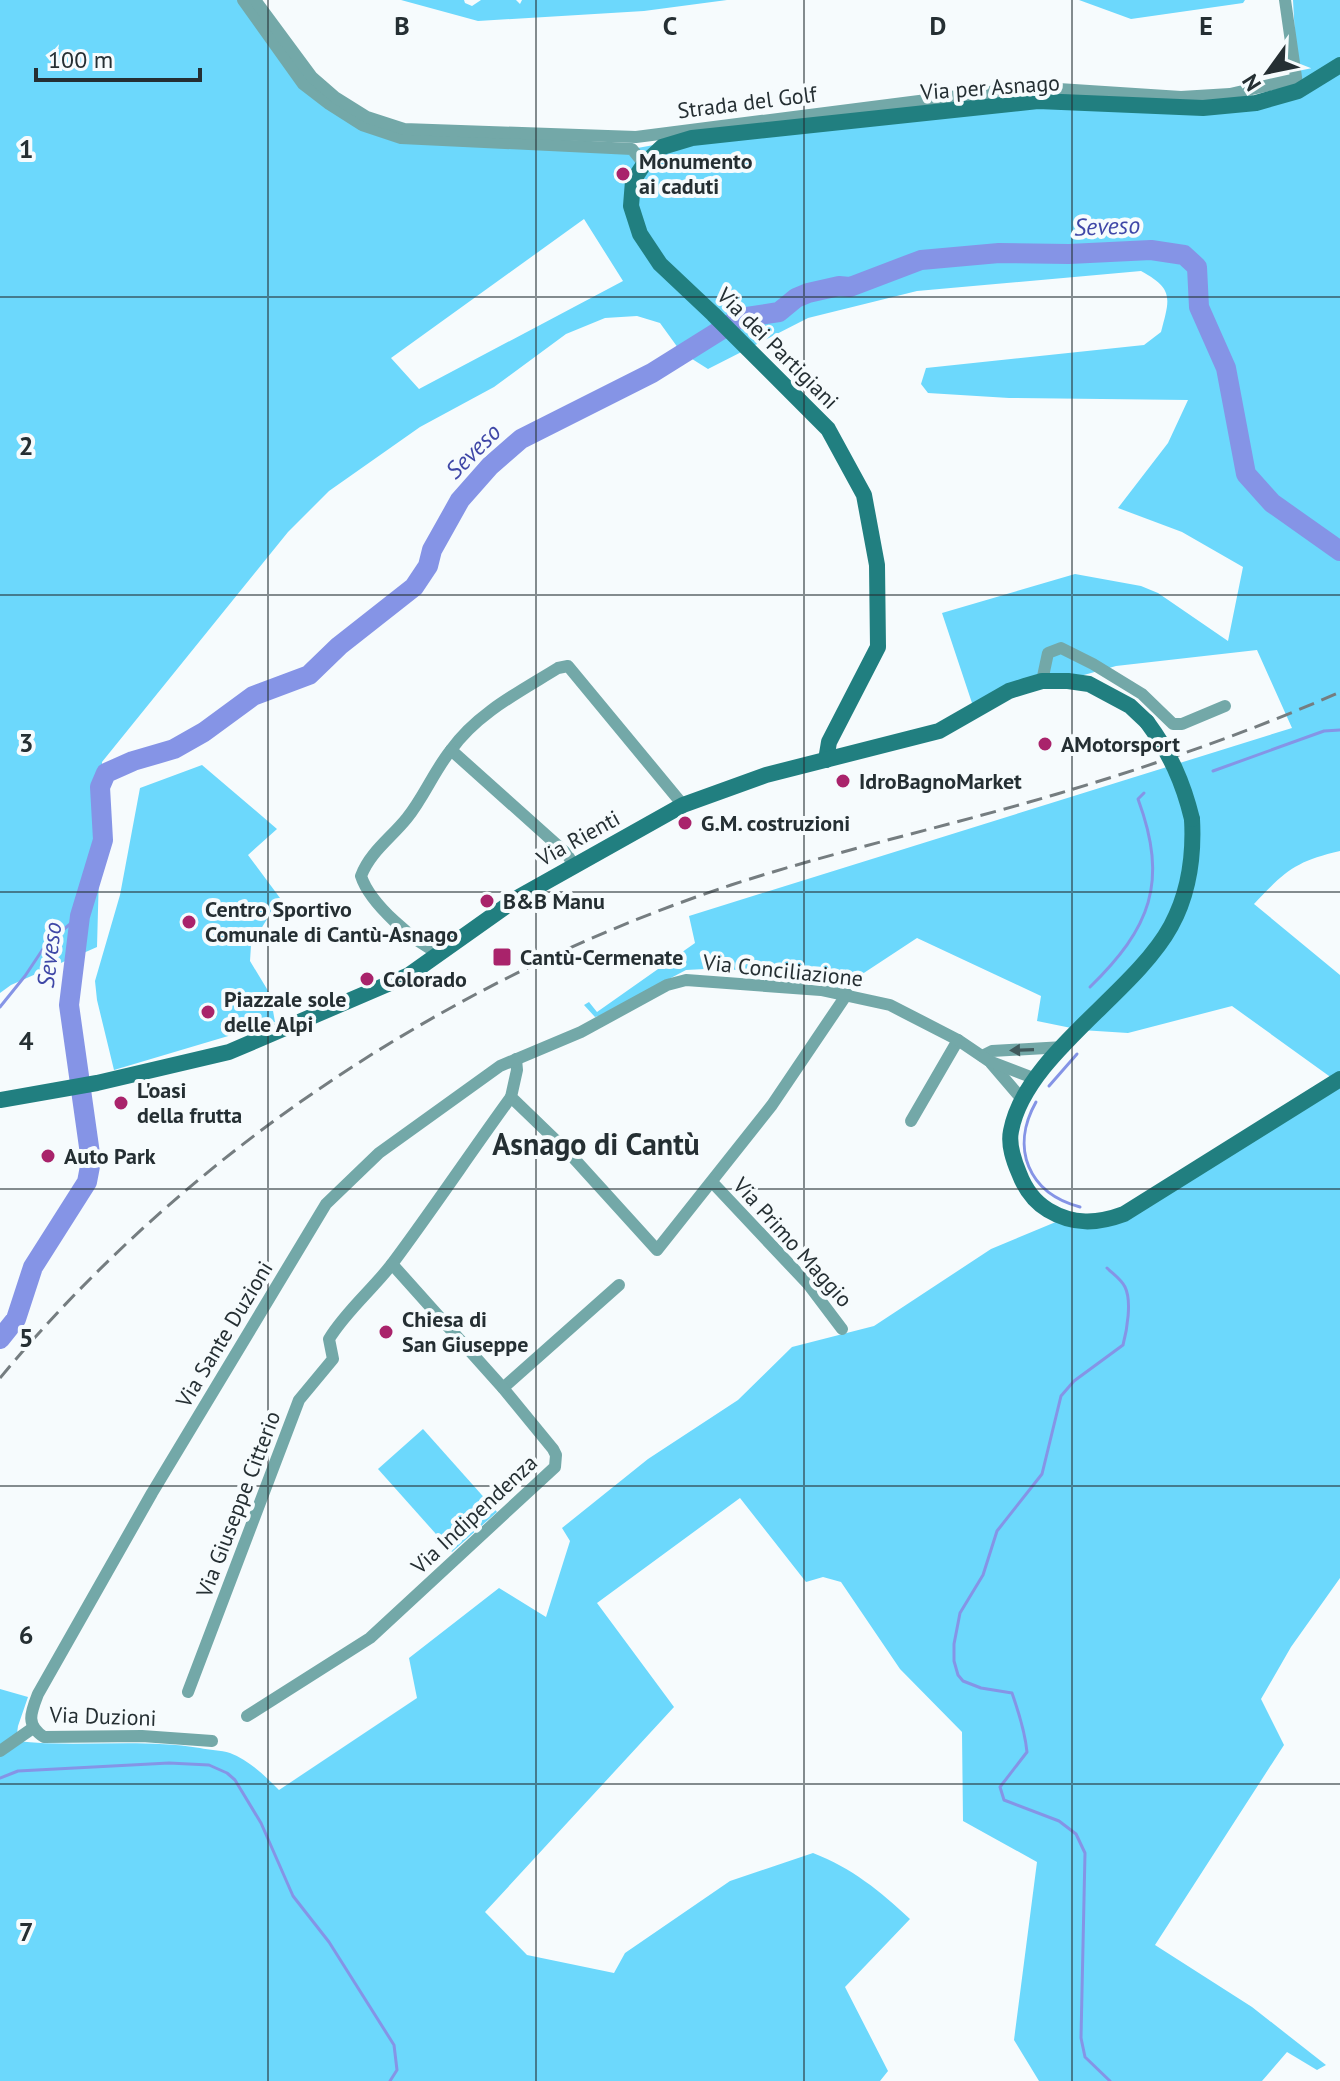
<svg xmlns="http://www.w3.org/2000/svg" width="1340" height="2081" viewBox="0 0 1340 2081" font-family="'PT Sans',sans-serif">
  <rect width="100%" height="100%" fill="#f6fbfd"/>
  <g fill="#6cd8fc" fill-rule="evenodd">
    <path d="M0 0H243L362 125 632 149 692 138 1038 101 1203 108 1298 91 1293 0H1340V851C1296 861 1285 871 1254 904L1340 975V1578L1291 1647 1261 1699 1284 1745 1155 1945 1252 2007 1326 2065 1317 2070 1287 2052 1262 2081H1039L1014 2040 1037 1862 963 1821 962 1732 900 1669 841 1582 823 1577 806 1582 740 1498 597 1603 674 1707 485 1912 527 1955 614 1973 625 1953 730 1881 813 1853C852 1868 880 1891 910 1919L845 1987 888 2071 880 2081H0V1689L28 1697 18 1726 16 1741C77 1748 138 1738 200 1748 209 1750 221 1750 230 1753 249 1760 265 1776 279 1790L417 1698 409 1658 499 1588 546 1617 570 1541 562 1528 648 1459 738 1400 792 1347 874 1326 991 1249 1063 1219 1094 1223 1336 1081 1232 1006 1128 1033 1081 1030 1037 1021 1041 996 917 938 841 988 724 968 686 970 599 1016 595 1017 584 1005 589 1002 597 1012 695 943 689 916 1292 728 1257 650 1116 666 973 706 942 613 1075 574 1141 586 1158 593 1228 641 1243 567 1182 532 1118 508 1168 443 1188 400 1009 398 928 393 921 384 926 368 1144 345 1161 332C1170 298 1174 289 1141 271L917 291 808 318 708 369 681 352 660 323 637 316 605 318 566 334 494 387 420 427 329 491 288 532 102 762 97 947 11 985 0 993ZM584 219 623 281 419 389 391 358Z"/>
    <polygon points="401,0 464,0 465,3 472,6 481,0 516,0 520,4 522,0 727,0 644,11 478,21"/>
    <polygon points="1079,0 1245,0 1243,3 1131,19"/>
    <polygon points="202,765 277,829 248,855 280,898 251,945 250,961 270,994 275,1022 114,1070 97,1000 95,981 120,895 140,788"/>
    <polygon points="423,1429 497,1512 452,1552 378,1469"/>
  </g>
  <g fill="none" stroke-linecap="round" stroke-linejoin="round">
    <g stroke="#8594e6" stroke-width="3">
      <polyline points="1213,771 1324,731 1340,730"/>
      <path d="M1090 987C1150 928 1169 883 1138 799L1144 793"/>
      <polyline points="0,1007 25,976 47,943 80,916"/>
      <polyline points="1049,1086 1077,1054"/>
      <path d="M1036 1102C1010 1148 1028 1193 1080 1207"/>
      <path d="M1107 1268C1113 1274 1121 1279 1125 1287 1132 1301 1127 1330 1123 1345L1074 1381 1061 1396 1042 1474 997 1531 983 1575 960 1613 954 1644V1661L958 1675 963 1681 981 1688 1012 1693C1019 1713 1025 1732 1027 1752L1000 1787 1004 1800 1059 1821 1076 1834 1085 1853 1081 2038 1085 2057 1110 2081"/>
      <polyline points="0,1778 18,1771 169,1763 209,1765 227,1773 235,1780 261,1823 293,1896 329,1942 394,2045 397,2070 390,2081"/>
    </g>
    <polyline stroke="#8594e6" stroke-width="20" points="0,1339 16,1319 33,1267 87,1182 91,1161 69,1005 80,916 103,840 100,787 106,773 133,761 174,749 204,732 253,696 309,675 339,646 414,587 428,566 432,550 460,500 490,466 521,439 652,373 740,318 779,312 796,298 808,293 839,286 850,287 921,260 999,253 1069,254 1151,250 1184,255 1197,267 1199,307 1226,368 1246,474 1272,503 1340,551"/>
    <g stroke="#73a8a8" stroke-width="12">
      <polyline points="243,0 303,84 329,104 362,125 401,138 632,149 644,164"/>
      <polyline points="255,0 312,77 335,97 367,117 404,129 636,137 1028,87 1181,97 1230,94 1296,79"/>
      <polyline points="1285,0 1297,84"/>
      <polyline points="1042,681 1048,653 1061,648 1093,664 1142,694 1173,724 1182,724 1225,706"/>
      <path d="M574 865 566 853 451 750C477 713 521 691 558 668L568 666 683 805"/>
      <path d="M441 954C414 942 370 904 361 876 370 852 391 838 407 818 424 797 434 771 451 750"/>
      <polyline points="982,1056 992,1051 1064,1047"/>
      <polyline points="516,1059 517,1070 511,1097 569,1153 657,1250 772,1105 847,994"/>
      <polyline points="991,1063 1021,1098"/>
      <polyline points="911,1121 958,1040"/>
      <polyline points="712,1182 808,1284 842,1329"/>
      <polyline points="503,1388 619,1285"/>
      <path d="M188 1692 299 1400 333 1359 329 1339C346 1311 372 1290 392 1264 433 1209 471 1152 511 1097"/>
      <polyline points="247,1716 370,1638 555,1467 556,1455 553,1449 503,1388 392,1264"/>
      <path d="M212 1741 142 1736 44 1737C25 1725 31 1712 38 1694L152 1493 326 1204 379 1153 500 1066 581 1032 667 985 686 980 821 990 890 1005 958 1040 989 1061 1036 1079"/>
      <polyline points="0,1751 33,1728"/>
    </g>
    <g stroke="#217f80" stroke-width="16">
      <polyline points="826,760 829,742 878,647 877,565 864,495 828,429 713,314 660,264 640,234 631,206 633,181 644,164 662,147 692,138 1038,101 1203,108 1256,103 1298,91 1340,65"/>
      <path d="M1192 819C1194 855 1189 893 1171 926 1134 994 1025 1055 1011 1131 1008 1145 1014 1161 1019 1173 1025 1189 1033 1201 1048 1210 1073 1225 1097 1224 1124 1214L1340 1079"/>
      <polyline points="0,1100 97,1083 229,1052 409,975 519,897 683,805 766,775 939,731 1009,691 1025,686 1042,681 1068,681 1089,684 1130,706 1147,722"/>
    </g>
    <path stroke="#757d80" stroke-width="3" stroke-dasharray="16 8" stroke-linecap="butt" d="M0 1378C189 1150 450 978 731 885 839 850 949 826 1057 794 1151 766 1250 732 1340 692"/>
    <path stroke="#217f80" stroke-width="16" d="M1147 722C1170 753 1183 782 1192 819"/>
  </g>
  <defs><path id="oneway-solid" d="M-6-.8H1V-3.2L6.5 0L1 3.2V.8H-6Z" transform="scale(2)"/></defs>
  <use fill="#40595c" href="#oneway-solid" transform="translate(1022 1050) rotate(178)"/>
  <path fill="none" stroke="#252f33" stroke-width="2" stroke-opacity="0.55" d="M268 0V2081M536 0V2081M804 0V2081M1072 0V2081M0 297H1340M0 595H1340M0 892H1340M0 1189H1340M0 1486H1340M0 1784H1340"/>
  <g fill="#a9236b" stroke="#f6fbfd" stroke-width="3">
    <circle cx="623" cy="174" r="8"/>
    <circle cx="1045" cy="744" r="8"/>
    <circle cx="843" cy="781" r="8"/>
    <circle cx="685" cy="823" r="8"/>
    <circle cx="487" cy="901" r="8"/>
    <circle cx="189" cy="922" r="8"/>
    <rect x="492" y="947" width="20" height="20" rx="4"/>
    <circle cx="367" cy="979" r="8"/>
    <circle cx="208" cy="1012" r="8"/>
    <circle cx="121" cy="1103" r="8"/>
    <circle cx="48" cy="1156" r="8"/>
    <circle cx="386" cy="1332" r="8"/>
  </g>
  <g text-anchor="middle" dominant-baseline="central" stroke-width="8" stroke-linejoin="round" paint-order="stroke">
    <g font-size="22" fill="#252f33" stroke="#f6fbfd">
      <text transform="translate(990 87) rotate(-4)">Via per Asnago</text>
      <text transform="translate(747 102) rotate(-7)">Strada del Golf</text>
      <text transform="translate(778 348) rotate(45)">Via dei Partigiani</text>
      <text transform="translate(578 838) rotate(-29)">Via Rienti</text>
      <text transform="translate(783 970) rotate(6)">Via Conciliazione</text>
      <text transform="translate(793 1242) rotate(48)">Via Primo Maggio</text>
      <text transform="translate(224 1334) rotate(-59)">Via Sante Duzioni</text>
      <text transform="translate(238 1504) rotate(-69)">Via Giuseppe Citterio</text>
      <text transform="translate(474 1514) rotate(-43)">Via Indipendenza</text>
      <text transform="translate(103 1716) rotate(2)">Via Duzioni</text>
    </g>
    <g font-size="22" font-weight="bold" fill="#252f33" stroke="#f6fbfd" text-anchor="start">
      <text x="639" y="161">Monumento<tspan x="639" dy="25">ai caduti</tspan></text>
      <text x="1061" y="744">AMotorsport</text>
      <text x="859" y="781">IdroBagnoMarket</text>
      <text x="701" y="823">G.M. costruzioni</text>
      <text x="503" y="901">B&amp;B Manu</text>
      <text x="205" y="909">Centro Sportivo<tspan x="205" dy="25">Comunale di Cantù-Asnago</tspan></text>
      <text x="520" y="957">Cantù-Cermenate</text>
      <text x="383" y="979">Colorado</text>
      <text x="224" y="999">Piazzale sole<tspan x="224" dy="25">delle Alpi</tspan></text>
      <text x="137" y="1090">L'oasi<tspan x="137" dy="25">della frutta</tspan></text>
      <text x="64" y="1156">Auto Park</text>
      <text x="402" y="1319">Chiesa di<tspan x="402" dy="25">San Giuseppe</tspan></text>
    </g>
    <g font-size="24" font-style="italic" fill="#3f47a7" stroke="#f6fbfd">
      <text transform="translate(1107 226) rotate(-2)">Seveso</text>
      <text transform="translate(473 451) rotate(-45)">Seveso</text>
      <text transform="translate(49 955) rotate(-83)">Seveso</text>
    </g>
    <g font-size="30" font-weight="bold" fill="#252f33" stroke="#f6fbfd">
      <text x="596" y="1143">Asnago di Cantù</text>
    </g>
  </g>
  <g font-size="26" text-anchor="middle" font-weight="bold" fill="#252f33" stroke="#f6fbfd" stroke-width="8" stroke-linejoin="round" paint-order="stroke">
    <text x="402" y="35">B</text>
    <text x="670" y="35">C</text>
    <text x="938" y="35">D</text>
    <text x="1206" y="35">E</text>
    <text x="26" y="158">1</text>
    <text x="26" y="455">2</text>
    <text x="26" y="752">3</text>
    <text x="26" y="1050">4</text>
    <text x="26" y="1347">5</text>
    <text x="26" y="1644">6</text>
    <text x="26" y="1941">7</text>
  </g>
  <g transform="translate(1268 72) rotate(237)" stroke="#f6fbfd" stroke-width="6" paint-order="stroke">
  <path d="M0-6L14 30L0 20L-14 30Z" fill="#252f33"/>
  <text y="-12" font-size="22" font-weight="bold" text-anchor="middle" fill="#252f33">N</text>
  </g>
  <path d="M36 68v12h164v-12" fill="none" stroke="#252f33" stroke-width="4"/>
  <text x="48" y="68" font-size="24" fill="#252f33" stroke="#f6fbfd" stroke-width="6" paint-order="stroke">100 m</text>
</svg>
